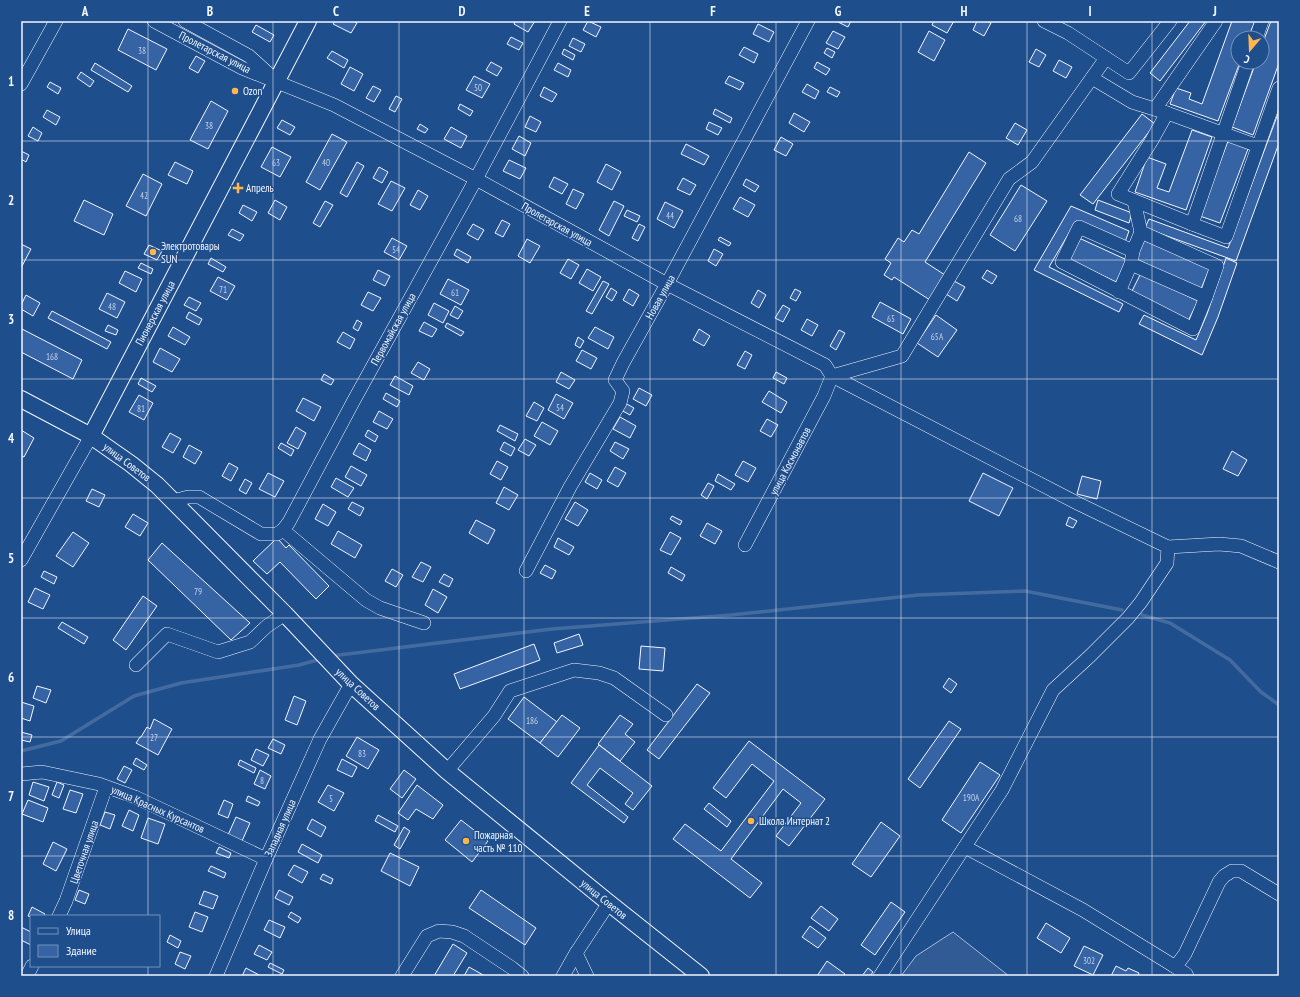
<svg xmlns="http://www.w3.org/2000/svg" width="1300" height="997" viewBox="0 0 1300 997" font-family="'PT Sans Narrow',sans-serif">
  <rect width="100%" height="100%" fill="#1f4e8c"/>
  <polygon fill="#305b95" stroke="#a8bbd7" points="953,932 1009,976 901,976 916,956"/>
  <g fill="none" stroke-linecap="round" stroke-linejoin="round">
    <g stroke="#446ba0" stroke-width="3.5">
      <polyline points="1142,615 1170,623 1230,660 1261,692 1279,705"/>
      <polyline points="331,656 552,629 731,615 918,595 1025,591 1122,610"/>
      <polyline points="21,751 61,741 134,696 181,683 299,665 321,659"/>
    </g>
  </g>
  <g fill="#3563a3" stroke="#f2f6ff">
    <polygon points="335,21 354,21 357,23 351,33 333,24"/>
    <polygon points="515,21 535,21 528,32 514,24"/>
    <polygon points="588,21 601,27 596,37 583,30"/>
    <polygon points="836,21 851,21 848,27"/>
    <polygon points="934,21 954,21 947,33 932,25"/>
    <polygon points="977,21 987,21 991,23 984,36 973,30"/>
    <polygon points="1190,21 1206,21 1160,81 1150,73"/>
    <polygon points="1232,21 1255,21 1248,38 1238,38 1238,62 1240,62 1218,121 1170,104 1176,88 1191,93 1189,99 1202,104"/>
    <polygon points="1271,21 1279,21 1279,63 1253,135 1232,127 1256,62 1262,62 1262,45"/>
    <polygon points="758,24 774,32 769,42 753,34"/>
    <polygon points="256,25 274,35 270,42 252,32"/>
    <polygon points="128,29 167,49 156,70 118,50"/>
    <polygon points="833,31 845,37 838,49 826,43"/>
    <polygon points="929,31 945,40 934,61 918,52"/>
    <polygon points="511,37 523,43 519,50 507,44"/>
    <polygon points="573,38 585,44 581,52 569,46"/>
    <polygon points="744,47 758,54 754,63 739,55"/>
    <polygon points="827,48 835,52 832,58 824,53"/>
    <polygon points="564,49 575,55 573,60 562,54"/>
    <polygon points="1036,49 1046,55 1039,67 1029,62"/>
    <polygon points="332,51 348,60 344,68 327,58"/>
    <polygon points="196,56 205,61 198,73 189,68"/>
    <polygon points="1059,60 1072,67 1066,78 1053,71"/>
    <polygon points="491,62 502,68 497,76 486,70"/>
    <polygon points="817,62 830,69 826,75 814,68"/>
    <polygon points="95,63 132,86 128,92 91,70"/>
    <polygon points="558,63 571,70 568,77 554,70"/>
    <polygon points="350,67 363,74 354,91 341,84"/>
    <polygon points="81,72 94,81 90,87 77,78"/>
    <polygon points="474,76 490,84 482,98 466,90"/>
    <polygon points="729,76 744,83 740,90 725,83"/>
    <polygon points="50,82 61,88 58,94 47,87"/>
    <polygon points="807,84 819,91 815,99 802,92"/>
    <polygon points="373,86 381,90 374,102 366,98"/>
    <polygon points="544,87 557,94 552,102 540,96"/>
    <polygon points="830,87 840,92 837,97 827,92"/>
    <polygon points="396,96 402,99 395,112 389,109"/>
    <polygon points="211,101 228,111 208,149 190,140"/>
    <polygon points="460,104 473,111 470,116 458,109"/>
    <polygon points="715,109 732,118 730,123 713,114"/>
    <polygon points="47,110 60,117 56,125 43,117"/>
    <polygon points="1279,111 1279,143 1236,261 1145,228 1149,219 1228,248"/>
    <polygon points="794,113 810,122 804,132 789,123"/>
    <polygon points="1142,114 1155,124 1093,204 1080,195"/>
    <polygon points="530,116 541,122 536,132 525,127"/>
    <polygon points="282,120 295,127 290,135 277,128"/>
    <polygon points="709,122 722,128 718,135 706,129"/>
    <polygon points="1015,123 1027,130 1018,145 1006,138"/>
    <polygon points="420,124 428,129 425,133 417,129"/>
    <polygon points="33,127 42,133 38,141 28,136"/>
    <polygon points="451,127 467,136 461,148 444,139"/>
    <polygon points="1192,130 1212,137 1186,210 1135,192 1147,157 1166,164 1157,188 1169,192"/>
    <polygon points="332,134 347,142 320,190 306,182"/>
    <polygon points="519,136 531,143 525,156 512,149"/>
    <polygon points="781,137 793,144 786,156 774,150"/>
    <polygon points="1228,141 1248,149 1220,223 1200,216"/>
    <polygon points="686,144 709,156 704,165 681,154"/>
    <polygon points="272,147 291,157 280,177 261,167"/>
    <polygon points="21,151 29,155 26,162 21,159"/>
    <polygon points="969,152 986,163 925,262 945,275 930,300 894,277 892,280 884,275 891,263 885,259 898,238 904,242 912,230 919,234"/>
    <polygon points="509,160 526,168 520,179 503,171"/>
    <polygon points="175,162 193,171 187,184 168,175"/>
    <polygon points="357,162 364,166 347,197 340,193"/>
    <polygon points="606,164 621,172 612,190 597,182"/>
    <polygon points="379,167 388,172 382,183 373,178"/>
    <polygon points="143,174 162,184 146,216 126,206"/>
    <polygon points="554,177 568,184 562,194 549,187"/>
    <polygon points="683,178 696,185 690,195 677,189"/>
    <polygon points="746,179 759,186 755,192 743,185"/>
    <polygon points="391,181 405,188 392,211 378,204"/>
    <polygon points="1021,185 1047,201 1015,251 990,235"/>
    <polygon points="573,189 584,194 576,209 566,204"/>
    <polygon points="418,190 428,196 420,210 410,205"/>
    <polygon points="740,197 755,205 748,217 733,209"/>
    <polygon points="84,200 113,214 104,235 74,221"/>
    <polygon points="275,200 287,207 280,220 268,213"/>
    <polygon points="1098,200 1132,213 1129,223 1095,210"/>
    <polygon points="325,201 333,205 320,227 313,223"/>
    <polygon points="614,201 624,206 609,236 599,230"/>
    <polygon points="665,202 683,211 674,228 657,219"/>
    <polygon points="243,205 257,212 252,221 239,213"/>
    <polygon points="1071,206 1129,231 1125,242 1076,221 1049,267 1123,304 1119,312 1034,270"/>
    <polygon points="627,210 640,216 637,222 624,216"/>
    <polygon points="502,220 510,224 503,237 495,233"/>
    <polygon points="473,224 484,230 478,240 467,234"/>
    <polygon points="639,224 645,227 638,241 632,238"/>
    <polygon points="232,229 244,235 240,241 228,235"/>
    <polygon points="720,237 731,243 729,246 718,240"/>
    <polygon points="392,238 407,246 399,260 384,252"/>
    <polygon points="1079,238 1127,260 1116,282 1068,259"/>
    <polygon points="527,239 540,246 530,263 518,256"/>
    <polygon points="1144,240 1210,267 1201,289 1135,261"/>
    <polygon points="21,244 31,249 21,268"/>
    <polygon points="149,245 162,251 157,260 144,254"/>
    <polygon points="457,249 471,257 468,263 454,255"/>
    <polygon points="714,249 723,254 716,266 708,261"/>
    <polygon points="211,258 226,267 223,272 208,264"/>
    <polygon points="1226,258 1237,263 1218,317 1202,355 1139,324 1144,315 1196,340 1207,314"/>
    <polygon points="568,259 579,265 571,279 560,273"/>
    <polygon points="141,263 153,269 151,274 138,268"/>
    <polygon points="587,269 601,277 593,291 579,283"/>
    <polygon points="378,270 390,276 385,286 373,280"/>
    <polygon points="987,270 997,276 992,284 982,278"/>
    <polygon points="125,271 142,279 136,292 119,283"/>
    <polygon points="1141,273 1198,301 1188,321 1131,293"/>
    <polygon points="218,277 235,286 227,300 210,291"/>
    <polygon points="448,279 469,290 461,305 440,294"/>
    <polygon points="603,281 609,284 592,314 586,311"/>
    <polygon points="954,281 965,287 957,301 946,294"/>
    <polygon points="611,288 617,292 612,301 606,297"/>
    <polygon points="629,289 639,295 633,306 623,300"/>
    <polygon points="795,289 801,292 796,301 790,298"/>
    <polygon points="758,290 766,295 759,308 751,303"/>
    <polygon points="368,292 381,298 373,311 361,305"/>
    <polygon points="107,293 125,302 117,318 99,309"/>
    <polygon points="26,295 40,303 33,316 21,309 21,305"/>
    <polygon points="189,297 201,303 196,311 184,305"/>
    <polygon points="880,302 911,319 903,334 872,317"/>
    <polygon points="434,303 449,311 443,323 428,315"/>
    <polygon points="783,305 790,309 783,322 775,318"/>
    <polygon points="455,306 463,311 458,319 450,315"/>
    <polygon points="52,311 111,342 107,349 48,318"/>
    <polygon points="189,312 202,319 199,325 186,318"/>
    <polygon points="936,315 957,330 938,357 917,343"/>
    <polygon points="807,319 818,325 812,336 801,330"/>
    <polygon points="357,320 362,323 358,331 353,328"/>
    <polygon points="424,322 437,329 432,337 419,331"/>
    <polygon points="447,323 464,332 461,336 445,327"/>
    <polygon points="108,325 118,330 116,335 105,331"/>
    <polygon points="173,327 190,337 185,345 168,336"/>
    <polygon points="595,327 614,337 608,349 588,338"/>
    <polygon points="22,329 82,360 73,379 21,352 21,331"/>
    <polygon points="699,329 710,336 704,346 693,340"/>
    <polygon points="839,330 845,333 836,350 830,346"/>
    <polygon points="343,332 355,339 350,349 337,342"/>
    <polygon points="578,337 584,341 580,348 575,345"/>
    <polygon points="160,348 180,359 172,372 153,362"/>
    <polygon points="582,350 597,358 591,369 576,361"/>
    <polygon points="745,351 752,355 745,369 737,365"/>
    <polygon points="418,362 430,369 424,380 411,373"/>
    <polygon points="561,372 575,380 569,389 556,382"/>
    <polygon points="776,372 787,378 784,384 773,378"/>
    <polygon points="324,374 334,380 331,385 321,380"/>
    <polygon points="395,376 413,386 409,395 390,385"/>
    <polygon points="141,378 156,386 152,392 138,384"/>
    <polygon points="639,388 652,395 646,406 633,399"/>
    <polygon points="769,391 787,402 781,413 762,402"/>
    <polygon points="386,393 400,401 397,407 383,399"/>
    <polygon points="556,394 573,403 564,419 548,410"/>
    <polygon points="139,395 153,403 144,420 129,412"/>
    <polygon points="303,398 321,407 314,421 296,411"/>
    <polygon points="534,402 544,408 537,421 526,416"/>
    <polygon points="625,403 634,408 630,415 621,410"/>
    <polygon points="379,411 393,419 387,429 373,422"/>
    <polygon points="620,417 636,426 630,438 613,429"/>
    <polygon points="767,419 778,425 771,437 760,431"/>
    <polygon points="542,422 558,431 550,445 534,436"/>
    <polygon points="500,425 518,434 515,441 497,431"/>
    <polygon points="296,427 306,433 298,449 287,443"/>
    <polygon points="21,430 34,438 24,457 21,456"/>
    <polygon points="368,430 378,436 375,442 365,436"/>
    <polygon points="170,433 181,439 173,453 162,447"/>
    <polygon points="525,439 536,445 529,456 518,450"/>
    <polygon points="504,442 515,448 511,456 500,450"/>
    <polygon points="615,442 629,449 623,459 610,451"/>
    <polygon points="281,443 294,450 291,456 278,448"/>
    <polygon points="359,443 371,450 366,461 353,454"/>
    <polygon points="189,445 202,452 195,464 183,457"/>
    <polygon points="1232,451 1247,460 1238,476 1223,469"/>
    <polygon points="497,461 508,467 501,480 490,474"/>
    <polygon points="743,461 756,468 748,482 735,475"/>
    <polygon points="229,463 238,468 231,481 222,476"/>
    <polygon points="351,466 367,475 361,486 345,477"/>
    <polygon points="615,467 626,473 618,487 607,481"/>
    <polygon points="268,473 284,481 275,497 259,489"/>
    <polygon points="590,473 602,480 597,489 585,482"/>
    <polygon points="983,473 1013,488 999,516 969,501"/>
    <polygon points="718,474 735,484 731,490 715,481"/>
    <polygon points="1082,476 1101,481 1097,499 1077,494"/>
    <polygon points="336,478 354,488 348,497 331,487"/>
    <polygon points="245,479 252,483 246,494 239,490"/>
    <polygon points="708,483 714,486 707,499 701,495"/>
    <polygon points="504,487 518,495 509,510 496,503"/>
    <polygon points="92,489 105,495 99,507 86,501"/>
    <polygon points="352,502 364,508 360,516 348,509"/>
    <polygon points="575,502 588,510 578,526 565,519"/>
    <polygon points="323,504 336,512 328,526 315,519"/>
    <polygon points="133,514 148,523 140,536 125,527"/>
    <polygon points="672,516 682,521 680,525 670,519"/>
    <polygon points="1069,517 1077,521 1073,528 1066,525"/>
    <polygon points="476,520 495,530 488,544 469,533"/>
    <polygon points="707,523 722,531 715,544 700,536"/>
    <polygon points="338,531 362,545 355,558 331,544"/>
    <polygon points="73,532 89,543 73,567 56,556"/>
    <polygon points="670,532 681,538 671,555 660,550"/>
    <polygon points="277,538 286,548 289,545 329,586 316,599 280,562 267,574 253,561"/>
    <polygon points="558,538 574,547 569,555 554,547"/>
    <polygon points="162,543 250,623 231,640 148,560"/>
    <polygon points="421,562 431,567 423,582 412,577"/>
    <polygon points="545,565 556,571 552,579 540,573"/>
    <polygon points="671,567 685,575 682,581 668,573"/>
    <polygon points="392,569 403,575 396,587 385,581"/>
    <polygon points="44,571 57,577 54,584 41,577"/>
    <polygon points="444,574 453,579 449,587 439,582"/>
    <polygon points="35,588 50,595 43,609 28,602"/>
    <polygon points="433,589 447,597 438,613 425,605"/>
    <polygon points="143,596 157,606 126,650 113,640"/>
    <polygon points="62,622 88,637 84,644 58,628"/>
    <polygon points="579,634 583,645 557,653 554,643"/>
    <polygon points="534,644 540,660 460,689 454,674"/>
    <polygon points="641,646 665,648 663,671 639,669"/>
    <polygon points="949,678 957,684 951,693 943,687"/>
    <polygon points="697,684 710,693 659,759 647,750"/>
    <polygon points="37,686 51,690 46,703 33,698"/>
    <polygon points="294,696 306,701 297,725 285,720"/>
    <polygon points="524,697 557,722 540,743 508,719"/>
    <polygon points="21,702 34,706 30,721 21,718"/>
    <polygon points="562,715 580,728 558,757 540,743"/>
    <polygon points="620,715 633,724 625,734 635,742 620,761 598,744"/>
    <polygon points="154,719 172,729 158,755 136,743 140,737 141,737 147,727 150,729"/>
    <polygon points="949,721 961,729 920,788 908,779"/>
    <polygon points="21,732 32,735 30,742 21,740"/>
    <polygon points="357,737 379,750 368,769 346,756"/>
    <polygon points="273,739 285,745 281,754 268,748"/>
    <polygon points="749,741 825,799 789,846 776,836 801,803 783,789 731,859 762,883 750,898 673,839 685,824 721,851 774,781 752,764 726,798 713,788"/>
    <polygon points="599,745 652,786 633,810 625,804 633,793 600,768 587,785 628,817 624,823 571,783"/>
    <polygon points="256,749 269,755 263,766 251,760"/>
    <polygon points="136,758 147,765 144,770 133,764"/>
    <polygon points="342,759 357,767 352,777 337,770"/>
    <polygon points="240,760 256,768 254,773 238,765"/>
    <polygon points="980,762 1000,775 961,833 942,820"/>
    <polygon points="124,766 132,770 125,783 117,779"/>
    <polygon points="260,770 271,776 265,789 254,784"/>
    <polygon points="404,770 416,779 402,798 390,789"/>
    <polygon points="33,782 49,787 44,801 29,795"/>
    <polygon points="57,782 64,785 59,798 52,795"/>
    <polygon points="328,785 344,793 334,811 318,802"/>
    <polygon points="417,785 443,805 433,819 416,809 408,820 398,813"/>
    <polygon points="70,790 83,794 76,813 63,809"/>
    <polygon points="248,796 260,802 258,806 246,801"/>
    <polygon points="28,800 48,808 43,822 22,814"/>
    <polygon points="224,800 233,804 228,818 218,814"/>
    <polygon points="709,803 731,821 727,827 704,809"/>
    <polygon points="129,810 139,815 133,831 122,826"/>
    <polygon points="105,812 115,815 110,829 100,825"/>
    <polygon points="378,815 398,826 395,832 375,821"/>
    <polygon points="236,817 250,823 242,841 228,835"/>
    <polygon points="148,818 165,824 158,844 141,838"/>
    <polygon points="312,819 326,827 321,837 307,829"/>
    <polygon points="461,820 488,841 472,862 445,840"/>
    <polygon points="881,822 900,836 871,877 852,864"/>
    <polygon points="404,827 410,831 400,849 394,845"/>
    <polygon points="53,842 67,849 56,871 43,864"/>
    <polygon points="302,844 322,855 318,863 298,852"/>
    <polygon points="219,847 231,853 229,858 216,853"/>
    <polygon points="390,853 419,867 410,886 381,871"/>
    <polygon points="294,865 308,872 302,883 288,875"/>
    <polygon points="211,866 226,873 224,878 208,871"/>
    <polygon points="323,874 333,879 331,884 320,879"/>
    <polygon points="79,890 89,894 85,904 75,900"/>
    <polygon points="279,890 293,897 289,905 275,898"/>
    <polygon points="481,890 536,928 525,945 469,908"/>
    <polygon points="204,891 218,896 213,909 199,904"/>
    <polygon points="891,902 905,912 875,955 861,945"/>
    <polygon points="821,906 838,919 829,931 811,918"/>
    <polygon points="32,907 45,914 44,916 31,916 31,917 28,916"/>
    <polygon points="195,912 208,917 202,932 189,927"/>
    <polygon points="291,912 301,918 298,923 288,917"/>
    <polygon points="269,920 285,927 280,938 264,930"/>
    <polygon points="1046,923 1070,938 1061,953 1037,938"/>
    <polygon points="810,926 826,938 818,948 802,937"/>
    <polygon points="21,927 31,932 31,945 21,940"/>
    <polygon points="170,935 181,941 178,948 167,942"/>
    <polygon points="453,944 467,953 453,976 434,976"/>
    <polygon points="259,945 272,952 267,960 254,954"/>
    <polygon points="1084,946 1103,955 1093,975 1074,966"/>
    <polygon points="180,952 191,956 185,969 175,964"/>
    <polygon points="827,961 845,974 843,976 817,976"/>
    <polygon points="270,963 284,970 282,974 268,967"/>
    <polygon points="1116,966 1126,971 1128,968 1139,973 1138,976 1111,976"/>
    <polygon points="469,967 485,976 464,976"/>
    <polygon points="246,968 261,976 242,976"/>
    <polygon points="868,968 873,972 870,976 862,976"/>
  </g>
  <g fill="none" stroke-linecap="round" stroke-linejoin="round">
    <g stroke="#f2f6ff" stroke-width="14">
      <g id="minor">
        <polyline points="154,21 242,68 334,105 476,179 667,284 825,365 832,376 1079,504 1168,547 1167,563 1141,602 1128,618 1090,656 1053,690 1002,790 880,976"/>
        <polyline points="185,21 249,56 271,76"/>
        <polyline points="1044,21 1068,33 1129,73 1170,21"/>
        <polyline points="1256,38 1262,21"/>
        <polyline points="1092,78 1132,102 1167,113 1258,146"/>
        <polyline points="21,84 56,21"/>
        <polyline points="1155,109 1216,21"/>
        <polyline points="1167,113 1152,140 1118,194 1192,224 1226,237 1279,88"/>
        <polyline points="1192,224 1248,62"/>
        <polyline points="1133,251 1079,227 1062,262 1193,329 1206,297 1217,266 1141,232 1134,201"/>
        <polyline points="1131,264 1206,297"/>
        <polyline points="1119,292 1131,264 1133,251 1141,232"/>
        <polyline points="832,376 902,356 1009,179 1032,162 1106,58"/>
        <polyline points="173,501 188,497 199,497 261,534 277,534 283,530 289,522 353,402 476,179 560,21"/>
        <polyline points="283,530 366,600 380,608 424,623"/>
        <polyline points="745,545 824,396 832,376"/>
        <polyline points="1168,547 1219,544 1241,546 1279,562"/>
        <polyline points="21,560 91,436"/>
        <polyline points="526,571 570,487 620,403 623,391 615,380 623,363 667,284 808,21"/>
        <polyline points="136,665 167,634 218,652 250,642 267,626 285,614"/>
        <polyline points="447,771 494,716 510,691 574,670 599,673 614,678 666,715"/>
        <polyline points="21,774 42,772 99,784 135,797 266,859"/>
        <polyline points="965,847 1083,910 1174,966 1179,962 1185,954 1219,882 1224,876 1232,871 1241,871 1279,894"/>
        <polyline points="59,916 66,901 106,787"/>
        <polyline points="576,953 587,976"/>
        <polyline points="1174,966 1186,974 1187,976"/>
        <polyline points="27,976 32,966"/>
        <polyline points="216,976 266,859 320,739 351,684"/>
        <polyline points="402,976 427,936 439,931 452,932 464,936 512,968 522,976"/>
        <polyline points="563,976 576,953 609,903"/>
      </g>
    </g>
    <g stroke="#f2f6ff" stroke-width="18">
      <g id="major">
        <polyline points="21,399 91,436 131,464 157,485 285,614 351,684 447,771 609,903 701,976"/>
        <polyline points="91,436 308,21"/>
      </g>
    </g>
    <use href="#minor" stroke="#1f4e8c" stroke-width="13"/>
    <use href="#major" stroke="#1f4e8c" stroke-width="16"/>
  </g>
  <path fill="none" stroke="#f2f6ff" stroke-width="1" stroke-opacity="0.55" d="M148 21V916M273 21V976M399 21V976M524 21V976M650 21V976M776 21V976M901 21V976M1027 21V976M1152 21V976M21 141H1279M21 260H1279M21 379H1279M21 498H1279M21 618H1279M21 737H1279M21 856H1279M148 966V976"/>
  <g fill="#ffb74d" stroke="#1f4e8c" stroke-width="1.5">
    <circle cx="235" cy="91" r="4"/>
    <path d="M236 182h4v4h4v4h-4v4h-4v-4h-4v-4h4z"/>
    <circle cx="153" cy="252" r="4"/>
    <circle cx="751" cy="821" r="4"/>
    <circle cx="466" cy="841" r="4"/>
  </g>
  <g text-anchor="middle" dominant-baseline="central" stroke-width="3" stroke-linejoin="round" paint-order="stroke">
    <g font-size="9" fill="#c3d1e8">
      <text x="142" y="50">38</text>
      <text x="478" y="87">50</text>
      <text x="209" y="125">38</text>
      <text x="276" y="162">63</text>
      <text x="326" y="162">40</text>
      <text x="144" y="195">42</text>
      <text x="670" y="215">44</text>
      <text x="1018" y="218">68</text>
      <text x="396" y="249">54</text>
      <text x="223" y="289">71</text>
      <text x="455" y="292">61</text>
      <text x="112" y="306">48</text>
      <text x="891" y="318">65</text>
      <text x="937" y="336">65А</text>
      <text x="52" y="356">168</text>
      <text x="560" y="407">54</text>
      <text x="141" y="408">81</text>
      <text x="198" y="591">79</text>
      <text x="532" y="720">186</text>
      <text x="154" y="737">27</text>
      <text x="362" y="753">83</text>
      <text x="262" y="780">8</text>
      <text x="971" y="797">190А</text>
      <text x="331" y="798">5</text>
      <text x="1089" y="960">302</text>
    </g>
    <g font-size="11" fill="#f2f6ff" stroke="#1f4e8c">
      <text transform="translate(215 52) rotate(27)">Пролетарская улица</text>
      <text transform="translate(557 224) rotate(29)">Пролетарская улица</text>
      <text transform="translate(660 297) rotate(-61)">Новая улица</text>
      <text transform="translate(155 313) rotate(-62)">Пионерская улица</text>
      <text transform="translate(393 329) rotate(-61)">Первомайская улица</text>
      <text transform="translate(790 461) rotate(-62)">улица Космонавтов</text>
      <text transform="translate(127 462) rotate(37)">улица Советов</text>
      <text transform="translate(358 689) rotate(43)">улица Советов</text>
      <text transform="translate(158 809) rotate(24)">улица Красных Курсантов</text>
      <text transform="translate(280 828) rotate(-66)">Западная улица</text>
      <text transform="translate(84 852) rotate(-71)">Цветочная улица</text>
      <text transform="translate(604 899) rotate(39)">улица Советов</text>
    </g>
    <g font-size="11" fill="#f2f6ff" stroke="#1f4e8c" text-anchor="start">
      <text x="243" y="91">Ozon</text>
      <text x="246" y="188">Апрель</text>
      <text x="161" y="246">Электротовары<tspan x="161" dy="13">SUN</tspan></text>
      <text x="759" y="821">Школа Интернат 2</text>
      <text x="474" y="835">Пожарная<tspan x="474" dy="13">часть № 110</tspan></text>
    </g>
  </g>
  <rect width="1300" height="997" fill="none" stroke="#1f4e8c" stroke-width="44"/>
  <rect x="30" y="915" width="130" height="52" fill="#1f4e8c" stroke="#7391ba"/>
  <rect x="38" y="928" width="20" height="6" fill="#1f4e8c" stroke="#7391ba"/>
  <text x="66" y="935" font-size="12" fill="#f2f6ff">Улица</text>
  <rect x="38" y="945" width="20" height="12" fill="#3563a3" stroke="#7391ba"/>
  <text x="66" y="955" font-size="12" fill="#f2f6ff">Здание</text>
  <g transform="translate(1250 50) rotate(199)"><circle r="19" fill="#1f4e8c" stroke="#7391ba"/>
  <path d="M0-3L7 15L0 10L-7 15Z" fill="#ffb74d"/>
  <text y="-6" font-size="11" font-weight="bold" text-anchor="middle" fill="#f2f6ff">С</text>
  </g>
  <rect x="22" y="22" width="1256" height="953" fill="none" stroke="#f2f6ff" stroke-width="1.5"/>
  <g font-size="13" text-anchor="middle" font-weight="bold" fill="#f2f6ff">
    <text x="85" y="16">A</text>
    <text x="210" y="16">B</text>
    <text x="336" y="16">C</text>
    <text x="462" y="16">D</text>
    <text x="587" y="16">E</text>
    <text x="713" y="16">F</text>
    <text x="838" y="16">G</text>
    <text x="964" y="16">H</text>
    <text x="1090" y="16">I</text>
    <text x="1215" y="16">J</text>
    <text x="11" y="86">1</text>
    <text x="11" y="205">2</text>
    <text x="11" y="324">3</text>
    <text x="11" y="443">4</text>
    <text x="11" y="563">5</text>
    <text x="11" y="682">6</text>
    <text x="11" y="801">7</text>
    <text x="11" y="920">8</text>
  </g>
</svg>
